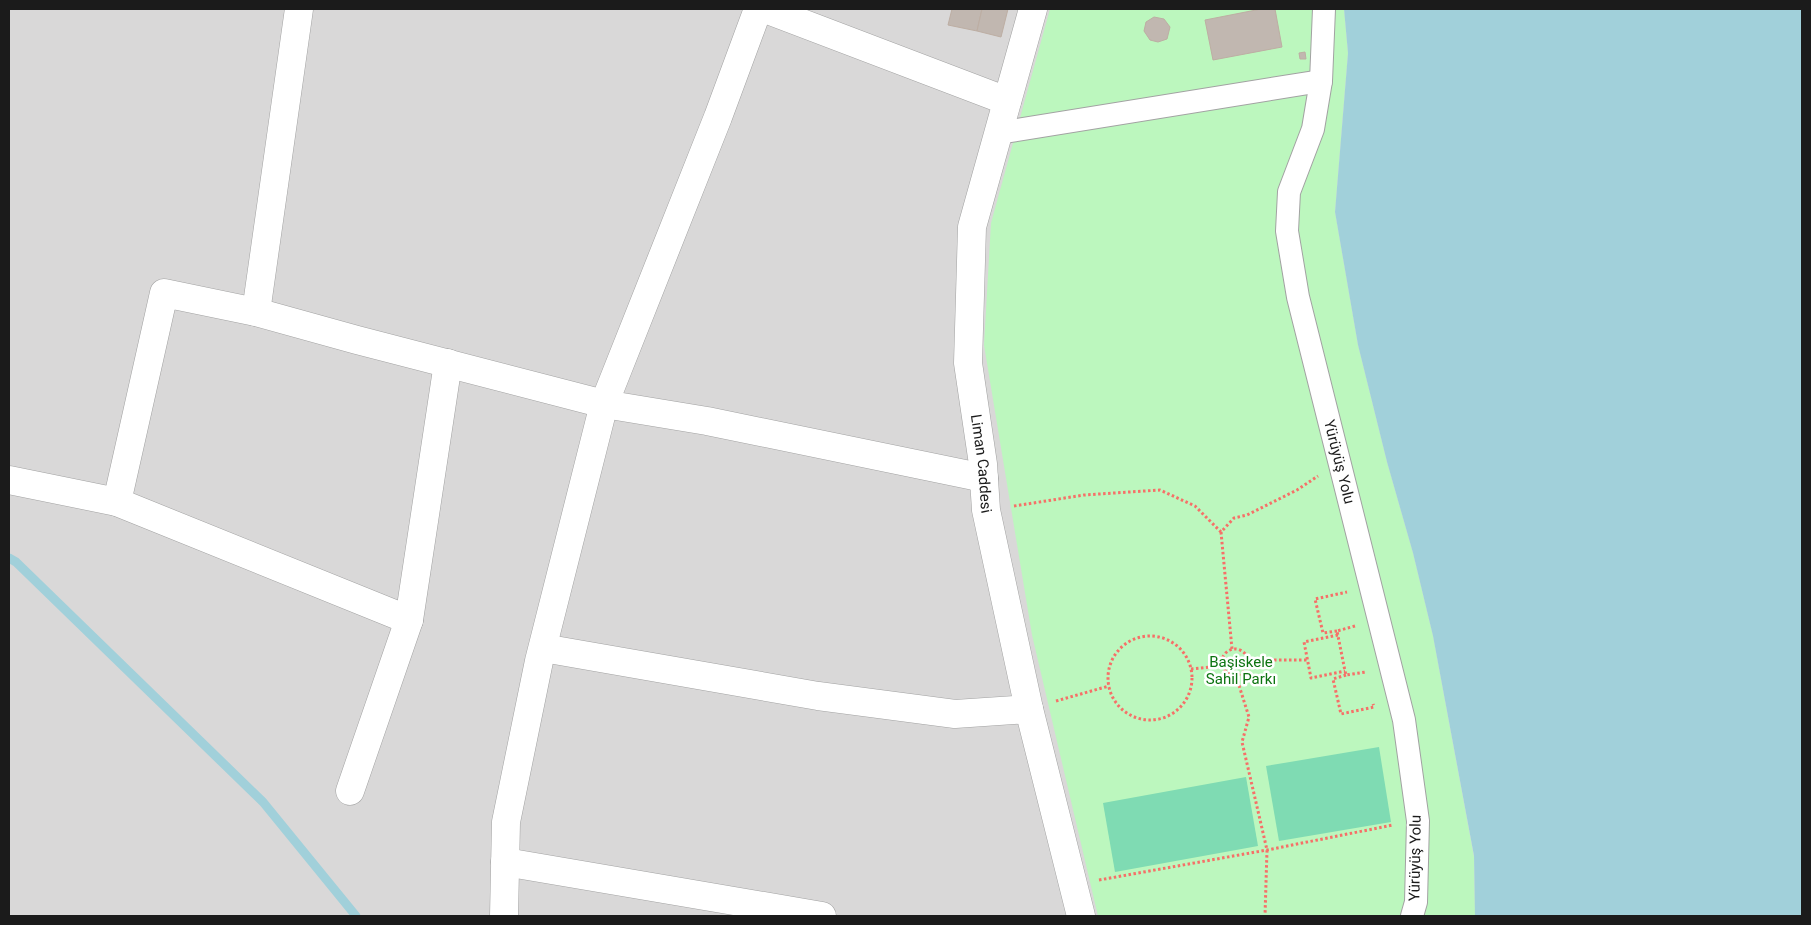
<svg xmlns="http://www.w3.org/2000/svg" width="1811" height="925" viewBox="0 0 1811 925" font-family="Roboto,sans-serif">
  <rect width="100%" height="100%" fill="#ece8e0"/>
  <polygon fill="#d9d8d8" points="9,9 1344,9 1348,53 1335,212 1358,345 1387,462 1413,553 1433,636 1474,857 1475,916 9,916"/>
  <polygon fill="#bcf7be" points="1050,9 1344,9 1348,53 1335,212 1358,345 1387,462 1413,553 1433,636 1474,857 1475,916 1098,916 1032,635 984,345 991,223"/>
  <g fill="#7fdbb3">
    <polygon points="1379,747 1391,822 1279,841 1266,766"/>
    <polygon points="1246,777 1258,846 1115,872 1103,803"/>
  </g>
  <polygon fill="#a1d0da" points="1344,9 1802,9 1802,916 1475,916 1474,856 1433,636 1413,553 1387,462 1358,345 1335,212 1348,53"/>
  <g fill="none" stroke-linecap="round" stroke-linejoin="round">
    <polyline stroke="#a1d0da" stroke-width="9" points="9,558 16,562 263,802 356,916"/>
  </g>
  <g fill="#c1b7b0" stroke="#bdaea3">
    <polygon points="952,9 982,9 977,31 948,25"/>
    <polygon points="982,9 1008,9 1001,37 977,31"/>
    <polygon points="1261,9 1275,9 1282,47 1213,60 1205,20"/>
    <polygon points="1154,17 1164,19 1170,27 1167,39 1158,42 1150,40 1144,31 1146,22"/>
    <polygon points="1305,52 1306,59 1300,59 1299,53"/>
  </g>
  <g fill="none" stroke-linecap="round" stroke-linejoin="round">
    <g stroke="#a2a2a2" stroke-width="24">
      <g id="pedestrian">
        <path id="s1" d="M1324 9 1321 81 1313 129 1289 192 1287 231 1298 297 1404 720 1418 821 1416 902 1412 916"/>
        <polyline points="998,133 1321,81"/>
      </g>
    </g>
    <g stroke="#a2a2a2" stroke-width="29">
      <g id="minor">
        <polyline points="765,9 1007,101"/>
        <path id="s2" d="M1033 9 972 227 968 363 983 464 986 510 1029 709 1081 916"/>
        <polyline points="256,312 299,9"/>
        <polyline points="9,480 117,502 409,620 448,363"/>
        <polyline points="117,502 164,293 256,312 357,340 604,404 707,421 984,478"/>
        <polyline points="543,648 818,696 955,714 1029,709"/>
        <polyline points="350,791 409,620"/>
        <polyline points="505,862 822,916"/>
        <polyline points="504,916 506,822 539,661 604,404 718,117 758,9"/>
      </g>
    </g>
    <g stroke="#f67068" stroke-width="3" stroke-dasharray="2.5 2.5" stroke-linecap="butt">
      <polyline points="1014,506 1084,495 1160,490 1195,506 1221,532 1234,518 1247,515 1297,490 1318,476"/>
      <polyline points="1221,532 1232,649"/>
      <polyline points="1355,626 1337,631 1345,671 1346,675 1366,672"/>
      <polyline points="1337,631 1323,633 1315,599 1347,592"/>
      <polyline points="1338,635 1304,642 1311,678 1345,671"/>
      <circle cx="1150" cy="678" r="42"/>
      <circle cx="1235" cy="662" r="13"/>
      <polyline points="1249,660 1307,660"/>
      <polyline points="1191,669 1222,666"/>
      <polyline points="1346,675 1333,679 1341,714 1374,707 1373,704"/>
      <polyline points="1236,676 1249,717 1242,742 1267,850 1265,916"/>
      <polyline points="1056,701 1109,686"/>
      <polyline points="1099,880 1267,850 1393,825"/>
    </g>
    <use href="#pedestrian" stroke="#fff" stroke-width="22"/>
    <use href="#minor" stroke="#fff" stroke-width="28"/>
  </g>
  <g text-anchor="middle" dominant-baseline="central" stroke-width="5" stroke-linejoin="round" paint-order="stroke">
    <g font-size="15" fill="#1b1b1b" stroke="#fff">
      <text stroke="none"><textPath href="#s1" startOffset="464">Yürüyüş Yolu</textPath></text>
      <text stroke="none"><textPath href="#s2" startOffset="464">Liman Caddesi</textPath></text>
      <text transform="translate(1415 858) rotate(-89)">Yürüyüş Yolu</text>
    </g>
    <g font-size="15" fill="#0d7411" stroke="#fff">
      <text x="1241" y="662">Başiskele<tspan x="1241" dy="17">Sahil Parkı</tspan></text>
    </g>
  </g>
  <rect width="1811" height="925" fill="none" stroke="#1b1b1b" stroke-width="20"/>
</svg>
